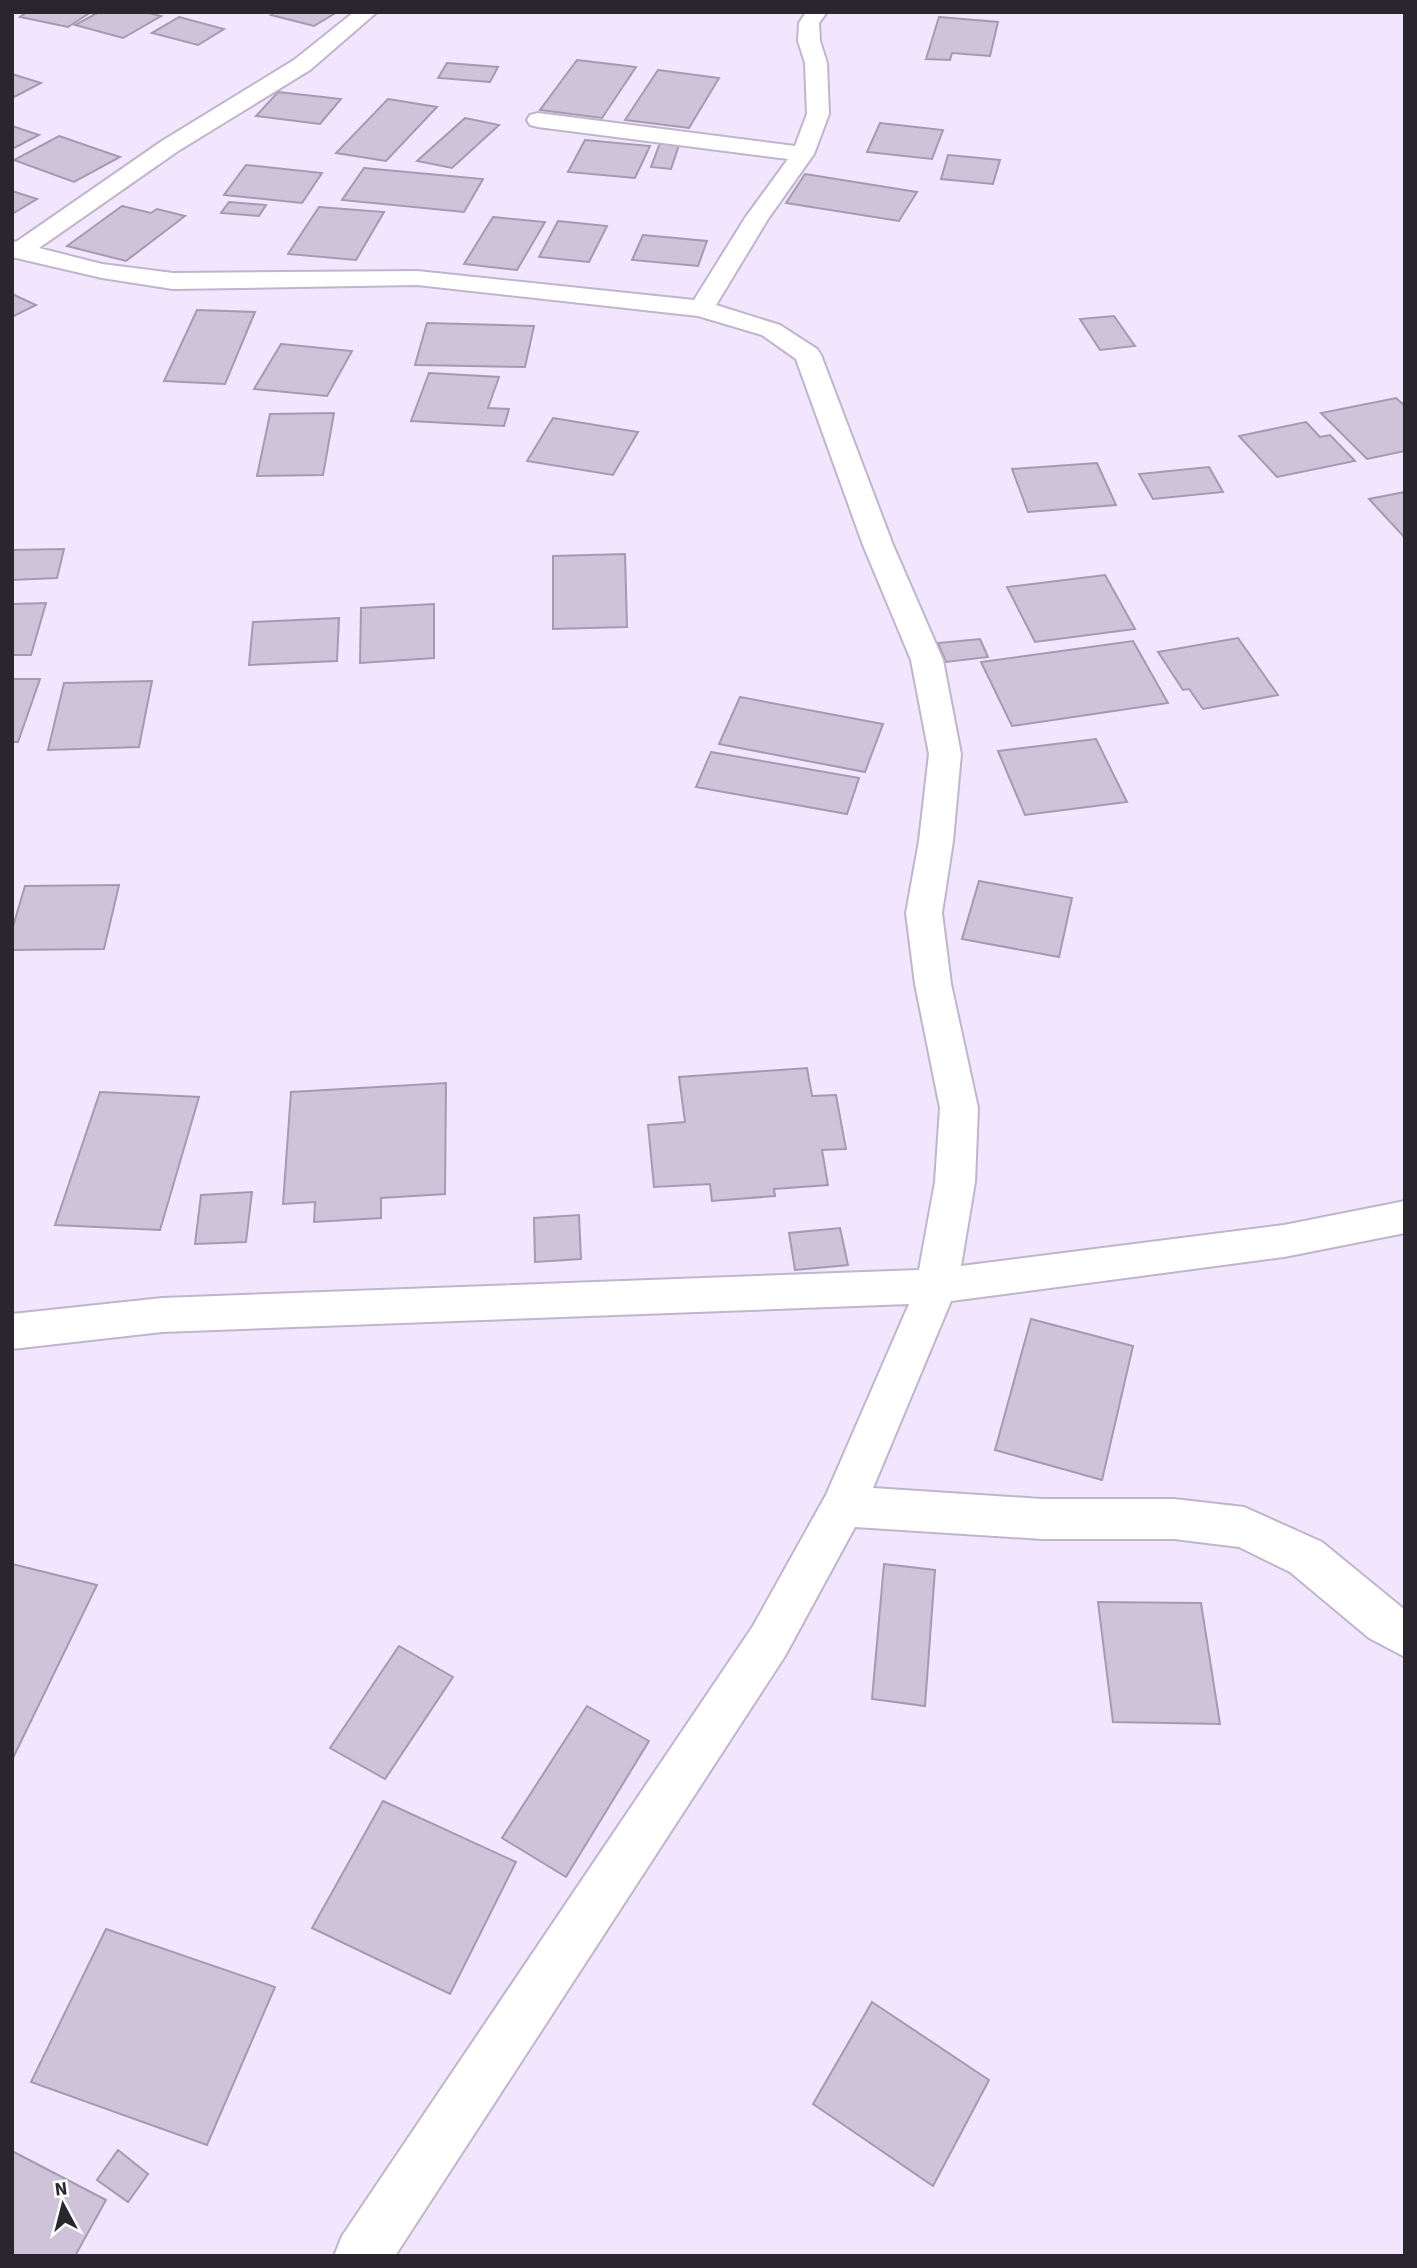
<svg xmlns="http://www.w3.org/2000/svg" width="1417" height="2268" viewBox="0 0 1417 2268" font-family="'Source Sans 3',sans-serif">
  <rect width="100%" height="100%" fill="#f1e6fd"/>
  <g fill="#cfc3da" stroke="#a59aaf" stroke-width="2">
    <polygon points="27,12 91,12 68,27 20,17"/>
    <polygon points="99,12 145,12 161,16 123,38 75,25"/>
    <polygon points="275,12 337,12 314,26 271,15"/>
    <polygon points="179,17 224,29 198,45 152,33"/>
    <polygon points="939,17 998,22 990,56 952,53 950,60 926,59"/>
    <polygon points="577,60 636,67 602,118 540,110"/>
    <polygon points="447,63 498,67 490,82 438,78"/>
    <polygon points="658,70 719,78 689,128 625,120"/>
    <polygon points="12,74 41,83 12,98"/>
    <polygon points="278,92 341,99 320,124 256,116"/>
    <polygon points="388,99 437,107 386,161 336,153"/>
    <polygon points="465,118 499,125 452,168 417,161"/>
    <polygon points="880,123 943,130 932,159 867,152"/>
    <polygon points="12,126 39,135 12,149"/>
    <polygon points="59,136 120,157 74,182 14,160"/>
    <polygon points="585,140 650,146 635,178 568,172"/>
    <polygon points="660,143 679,145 671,169 651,167"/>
    <polygon points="948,155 1000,160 993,184 941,179"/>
    <polygon points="246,165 322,173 302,203 224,195"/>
    <polygon points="364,168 483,179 464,212 342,200"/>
    <polygon points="805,174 917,192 899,221 786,203"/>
    <polygon points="12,191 37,199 12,214"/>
    <polygon points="229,202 266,205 259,216 221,213"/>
    <polygon points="122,206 151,213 157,209 185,216 126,261 67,246"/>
    <polygon points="319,207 384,212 356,260 288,254"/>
    <polygon points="493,217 545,222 517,270 464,264"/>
    <polygon points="558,221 607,226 589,262 539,257"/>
    <polygon points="643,235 707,241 698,266 632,260"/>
    <polygon points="12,294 36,305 12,317"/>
    <polygon points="197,310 255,312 225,384 164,381"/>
    <polygon points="1114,316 1135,346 1100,350 1080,319"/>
    <polygon points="427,323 534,326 525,367 415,365"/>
    <polygon points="281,344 352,351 327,396 254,389"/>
    <polygon points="429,373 499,377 488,408 509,409 504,426 411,421"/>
    <polygon points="1396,398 1405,406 1405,451 1367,459 1321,413"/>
    <polygon points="334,413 323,475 257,476 270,414"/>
    <polygon points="553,418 638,432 613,475 527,461"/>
    <polygon points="1306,422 1320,437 1330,435 1355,461 1277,477 1239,436"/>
    <polygon points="1097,463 1116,505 1028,512 1012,469"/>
    <polygon points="1209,467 1223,492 1153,499 1139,474"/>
    <polygon points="1405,492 1405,538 1369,499"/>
    <polygon points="64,549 57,578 12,580 12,550"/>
    <polygon points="625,554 627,627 553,629 553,556"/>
    <polygon points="1105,575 1135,629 1035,642 1007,587"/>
    <polygon points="46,603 31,655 12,655 12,604"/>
    <polygon points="434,604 434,658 360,663 361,608"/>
    <polygon points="339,618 337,661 249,665 253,622"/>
    <polygon points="1238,638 1278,695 1203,709 1189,689 1183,690 1158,652"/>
    <polygon points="980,639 988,657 946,662 938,643"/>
    <polygon points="1133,641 1168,703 1012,726 981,662"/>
    <polygon points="12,679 40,679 18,742 12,742"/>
    <polygon points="152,681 139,747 48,750 64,683"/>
    <polygon points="740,697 883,724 865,772 719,744"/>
    <polygon points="1096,739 1127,802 1025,815 998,751"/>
    <polygon points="711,752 859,778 847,814 696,787"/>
    <polygon points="979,881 1072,898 1059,957 962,939"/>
    <polygon points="119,885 104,949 12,950 12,930 25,886"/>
    <polygon points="807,1068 812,1096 836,1095 846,1149 822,1150 828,1185 774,1189 775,1196 712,1201 710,1184 654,1187 648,1125 685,1122 679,1077"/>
    <polygon points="446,1083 445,1194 381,1198 381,1218 314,1222 315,1202 283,1204 291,1092"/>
    <polygon points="100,1092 199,1097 160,1230 55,1225"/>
    <polygon points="252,1192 246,1242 195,1244 201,1195"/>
    <polygon points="579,1215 581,1259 535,1262 534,1218"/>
    <polygon points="840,1228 848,1265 795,1270 789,1233"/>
    <polygon points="1031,1319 1133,1346 1102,1480 995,1450"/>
    <polygon points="12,1564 97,1585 12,1760"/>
    <polygon points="884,1564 935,1570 925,1706 872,1699"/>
    <polygon points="1098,1602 1201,1603 1220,1724 1113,1722"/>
    <polygon points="399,1646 453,1677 385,1779 330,1748"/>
    <polygon points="587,1706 649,1741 566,1877 502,1838"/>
    <polygon points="383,1801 516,1862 450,1994 312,1928"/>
    <polygon points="106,1929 275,1987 207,2145 31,2082"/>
    <polygon points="872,2002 989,2080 933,2186 813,2104"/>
    <polygon points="118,2150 148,2174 128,2202 97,2180"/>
    <polygon points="12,2151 106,2200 75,2256 12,2256"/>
  </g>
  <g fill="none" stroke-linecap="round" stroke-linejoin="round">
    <g stroke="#c0b5cb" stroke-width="4">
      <polygon id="minor" points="354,12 377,12 310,70 178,151 39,248 102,264 173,273 417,271 694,300 745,218 788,159 538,127 530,125 527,120 530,115 538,113 795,146 807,114 805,63 798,41 799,23 806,12 827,12 819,23 820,41 827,63 829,114 814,154 768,219 716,305 780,325 817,349 821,355 893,545 943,660 961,754 953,841 942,913 951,984 978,1108 975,1182 961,1266 1284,1225 1405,1201 1405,1233 1284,1257 951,1301 873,1488 1042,1499 1174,1499 1244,1507 1322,1542 1405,1610 1405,1657 1369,1638 1290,1572 1239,1547 1174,1539 1042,1539 855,1527 785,1656 395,2256 334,2256 342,2236 753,1626 826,1495 909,1304 162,1332 12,1349 12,1314 162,1298 919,1270 935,1182 940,1108 915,984 906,913 919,841 929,754 911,660 863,545 796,359 762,335 698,316 417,285 173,289 102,278 12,257 12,241 16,242 162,141 294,60"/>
    </g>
    <use href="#minor" fill="#fff" fill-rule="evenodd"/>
  </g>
  <rect width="1417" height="2268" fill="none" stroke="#2a262e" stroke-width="28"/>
  <g transform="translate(63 2205) rotate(353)" stroke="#ffffff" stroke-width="5" paint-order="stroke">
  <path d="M0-5L12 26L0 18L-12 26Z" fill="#2a262e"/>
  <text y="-10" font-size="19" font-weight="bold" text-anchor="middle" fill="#2a262e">N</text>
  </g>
</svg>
